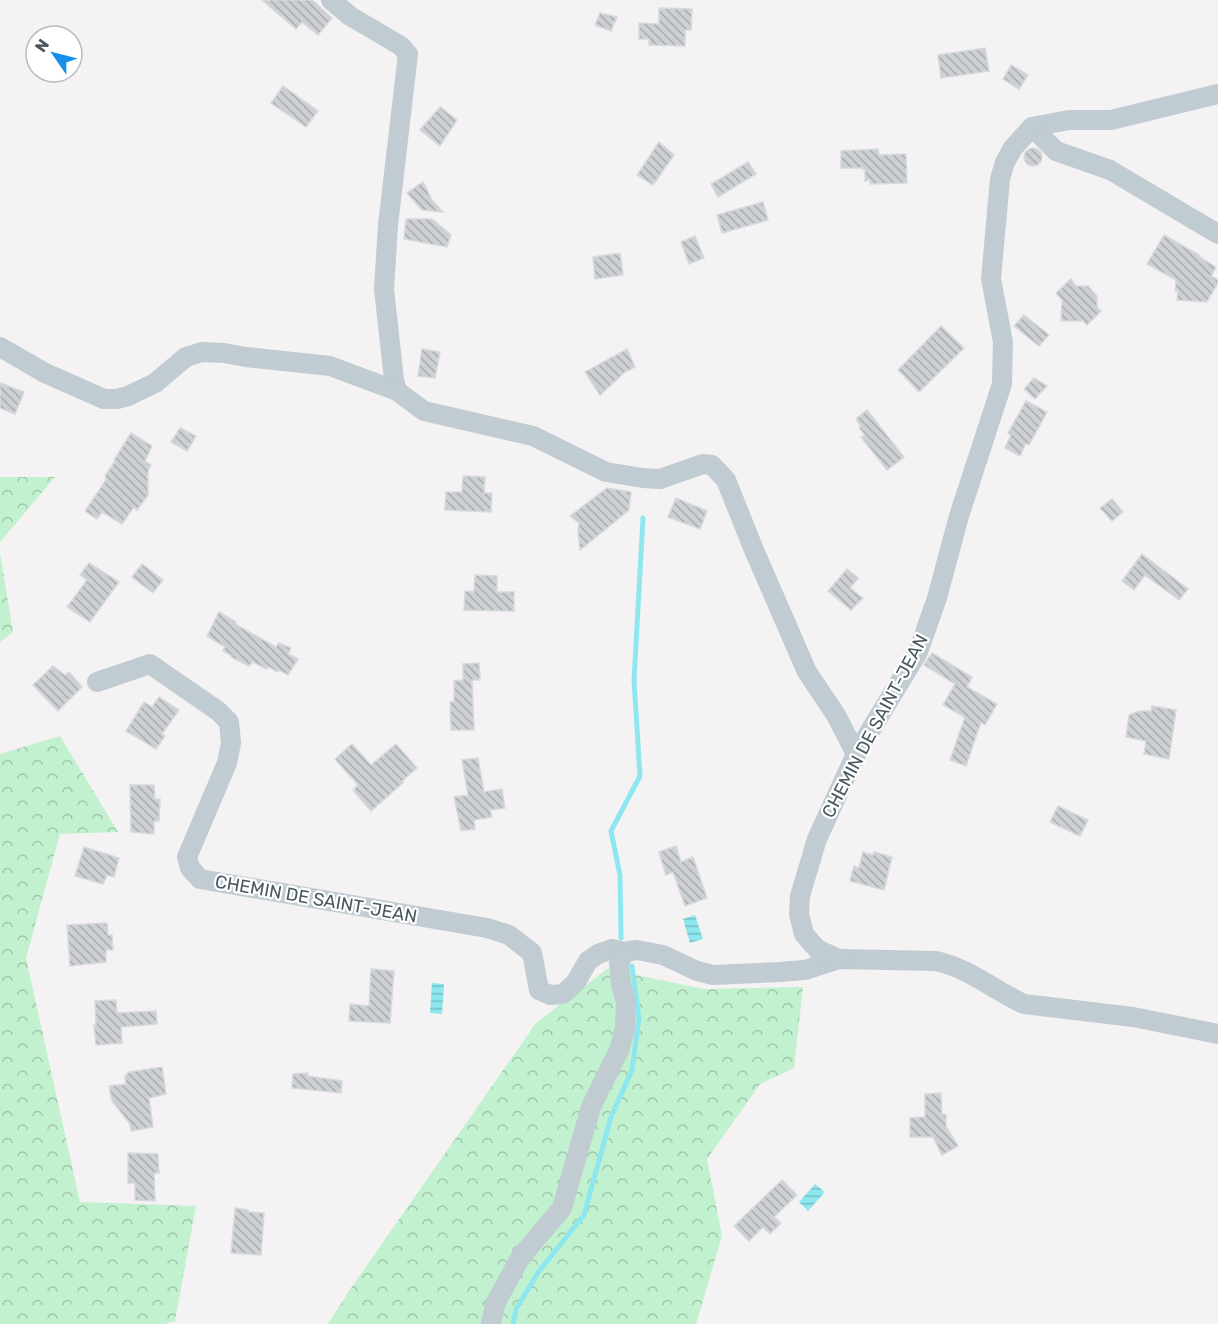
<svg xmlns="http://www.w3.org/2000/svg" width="1218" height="1324" viewBox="0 0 1218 1324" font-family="Rubik,sans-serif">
  <defs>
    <pattern id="forest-crowns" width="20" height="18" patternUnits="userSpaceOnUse" patternTransform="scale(1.5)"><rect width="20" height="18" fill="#c1f1ce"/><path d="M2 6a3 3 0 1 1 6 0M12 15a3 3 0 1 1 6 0" fill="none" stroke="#9fc6ab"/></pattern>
    <pattern id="water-rules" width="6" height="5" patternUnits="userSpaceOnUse" patternTransform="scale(1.5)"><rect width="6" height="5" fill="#8ee7ef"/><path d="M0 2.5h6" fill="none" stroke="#76bec5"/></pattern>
    <pattern id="building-back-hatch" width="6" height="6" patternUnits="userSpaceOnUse" patternTransform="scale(1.5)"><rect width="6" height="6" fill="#ccd0d4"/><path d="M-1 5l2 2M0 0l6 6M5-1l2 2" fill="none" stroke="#a8acaf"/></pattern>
  </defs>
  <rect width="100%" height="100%" fill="#f4f2f3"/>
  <g fill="url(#forest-crowns)">
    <polygon points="0,477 55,477 0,542"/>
    <polygon points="0,553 13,632 0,642"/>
    <polygon points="60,736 118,832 60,834 26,958 80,1202 196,1206 175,1321 166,1324 0,1324 0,754"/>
    <polygon points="607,969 704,989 803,987 794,1068 760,1084 707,1159 722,1236 696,1324 328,1324 349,1291 536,1023"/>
  </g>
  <g fill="url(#water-rules)">
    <polygon points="695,915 703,939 690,943 683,919"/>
    <polygon points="432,983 444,984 442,1014 430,1013"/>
    <polygon points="815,1184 825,1192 808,1211 799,1202"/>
  </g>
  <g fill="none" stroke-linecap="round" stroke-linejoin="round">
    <g stroke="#8ee7ef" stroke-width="5">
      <polyline points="621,938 620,875 611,831 640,776 634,680 643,518"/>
      <polyline points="513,1324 516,1309 539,1271 584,1215 611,1117 632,1070 639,1018 632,966"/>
    </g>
  </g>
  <g fill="url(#building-back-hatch)" stroke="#d6d9de" stroke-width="1.5">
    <polygon points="262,0 312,0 332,18 318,35 302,22 296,29"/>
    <polygon points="659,8 692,9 691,30 685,30 685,46 649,45 649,39 639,39 639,23 659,24"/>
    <polygon points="600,13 617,17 611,31 595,25"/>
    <polygon points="985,48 989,71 941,78 938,55"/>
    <polygon points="1011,65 1028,75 1019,89 1003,79"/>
    <polygon points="283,86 318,111 306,127 271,103"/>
    <polygon points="440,107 457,120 440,146 420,130"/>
    <polygon points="659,142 674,155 653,185 637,175"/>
    <circle cx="1033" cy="157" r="9"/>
    <polygon points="878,149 879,155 906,154 907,183 870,184 870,180 865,181 865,170 863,170 863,168 841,168 841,151"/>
    <polygon points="748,162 756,174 718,197 711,184"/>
    <polygon points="423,182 432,200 443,212 422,210 407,193"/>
    <polygon points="763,202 768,220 722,233 717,215"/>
    <polygon points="406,219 432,219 451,235 447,247 404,239"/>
    <polygon points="1164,235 1199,255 1198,256 1216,267 1211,276 1218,280 1218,283 1207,302 1177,300 1178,291 1175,291 1176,280 1147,264"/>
    <polygon points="695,236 704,258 689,264 681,242"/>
    <polygon points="620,253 623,275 595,279 593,257"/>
    <polygon points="1071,279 1076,286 1088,286 1097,296 1097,307 1101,311 1087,325 1083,321 1061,321 1062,300 1056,293"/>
    <polygon points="1024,315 1049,335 1039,346 1014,326"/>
    <polygon points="941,326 964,348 919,392 898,370"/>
    <polygon points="422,349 440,352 435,378 418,376"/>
    <polygon points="627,349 635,367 625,372 600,395 585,372"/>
    <polygon points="1034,378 1047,386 1035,399 1024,389"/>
    <polygon points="0,383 24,392 15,414 0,408"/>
    <polygon points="1026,401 1047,412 1029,445 1026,443 1020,456 1005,448 1011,435 1008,433"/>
    <polygon points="867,410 904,457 887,470 861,437 865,435 859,428 861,426 856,419"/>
    <polygon points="180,428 196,436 187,451 171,442"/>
    <polygon points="131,433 152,446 145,461 151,465 148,471 148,495 137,510 134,507 122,524 102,512 97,519 85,511 106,480 105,476 115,461 114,460"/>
    <polygon points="463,476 485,477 484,493 492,493 491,512 445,510 446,492 462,492"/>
    <polygon points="607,488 631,492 629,510 580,550 578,531 579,523 570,516"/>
    <polygon points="676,498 707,511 700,529 668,517"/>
    <polygon points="1112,499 1123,512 1112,521 1100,508"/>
    <polygon points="1142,554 1188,589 1179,600 1145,575 1134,590 1122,581"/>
    <polygon points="89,563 119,582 90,622 67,607 87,580 80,575"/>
    <polygon points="142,564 163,580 153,593 132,577"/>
    <polygon points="847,569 858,578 850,588 863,598 851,610 828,591"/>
    <polygon points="475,575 497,576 497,592 514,592 514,611 464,610 465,591 474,592"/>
    <polygon points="219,612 236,622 235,624 276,647 279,643 291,648 288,654 298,659 288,675 279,670 277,672 269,667 266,669 253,662 249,666 231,657 232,656 223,651 225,647 207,636"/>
    <polygon points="932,653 972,677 967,687 997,704 985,725 981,722 966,766 950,760 965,717 943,705 955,684 924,665"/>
    <polygon points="479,663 480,680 472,680 474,730 451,730 450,702 454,702 454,681 463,680 463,664"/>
    <polygon points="53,666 65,675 69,672 82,687 58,711 33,685"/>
    <polygon points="159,697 179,710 162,734 165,736 156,749 126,731 144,702 152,707"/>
    <polygon points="1152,706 1176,710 1169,759 1144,754 1146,741 1126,737 1129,715 1139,711 1151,711"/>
    <polygon points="352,744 371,765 396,744 417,768 402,781 404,782 371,811 353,790 358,785 335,759"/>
    <polygon points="478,758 484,792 502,789 505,808 490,810 492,817 474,820 475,829 461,831 454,797 468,795 462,760"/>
    <polygon points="130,785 154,785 155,799 160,799 159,821 154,821 154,834 131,832"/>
    <polygon points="1058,806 1088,820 1080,836 1050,822"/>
    <polygon points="676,846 681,862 693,857 707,898 685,906 673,872 666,875 659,852"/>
    <polygon points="84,847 119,858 114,877 107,875 103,884 75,876"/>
    <polygon points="863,852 873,855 874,852 892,857 884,890 850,881 854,866 859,868"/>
    <polygon points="107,923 108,935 112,935 113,950 106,950 106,962 70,966 67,925"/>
    <polygon points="371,969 394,971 390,1023 349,1021 350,1004 369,1006"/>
    <polygon points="116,1000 117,1013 156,1011 157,1024 121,1027 122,1043 96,1045 94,1025 96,1025 95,1001"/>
    <polygon points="162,1067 166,1094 149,1098 153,1127 131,1131 130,1124 112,1101 109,1086 126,1084 125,1076 129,1072"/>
    <polygon points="308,1073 308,1076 342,1081 341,1093 292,1088 293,1074"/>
    <polygon points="941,1093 942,1114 946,1115 946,1127 958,1146 942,1155 933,1137 910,1137 910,1118 925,1117 925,1094"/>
    <polygon points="128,1153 158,1154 159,1173 154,1173 155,1201 135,1200 135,1183 128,1183"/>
    <polygon points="782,1180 797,1195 774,1217 781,1223 770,1234 763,1227 749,1241 734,1226"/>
    <polygon points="235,1208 248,1210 248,1212 264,1213 261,1255 231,1253"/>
  </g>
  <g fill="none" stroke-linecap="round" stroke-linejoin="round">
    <g stroke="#c0cbd2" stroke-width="20">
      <polyline points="331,0 350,16 401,46 408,54 388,225 384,289 394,380 397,391"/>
      <polyline points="1032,127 1056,151 1110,170 1218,234"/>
      <polyline points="1032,127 1069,120 1111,120 1218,94"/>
      <polyline points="0,347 45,373 104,399 117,399 128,396 155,383 186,357 202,352 224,353 246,357 330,366 397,391 424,411 533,436 606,472 643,478 660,479 703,464 712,465 726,480 754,550 807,672 836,715 856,754"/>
      <path d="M97 682 150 664 218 711 229 722 231 743 227 763 187 857 190 868 200 879 487 928 509 935 532 953 539 990 550 995 563 994 576 982 588 961 598 954 612 949 624 952 637 950 663 955 697 971 713 975 779 972 805 970 839 959 936 961C971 969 993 990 1024 1004L1133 1017 1218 1034"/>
      <polyline points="839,959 817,949 804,934 799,914 800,896 817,839 856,754 918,652 937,598 959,516 1002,384 1003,342 991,279 1000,179 1005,162 1013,148 1032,127"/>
      <polyline points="491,1324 495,1304 520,1258 562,1208 591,1107 620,1048 625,1028 626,1002 621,984 619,964 624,952"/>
    </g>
  </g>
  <g text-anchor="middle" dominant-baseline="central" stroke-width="4.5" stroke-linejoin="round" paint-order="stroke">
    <g font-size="18" fill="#495861" stroke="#fff">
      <text transform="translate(875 726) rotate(-62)">CHEMIN DE SAINT-JEAN</text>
      <text transform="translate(316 899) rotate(10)">CHEMIN DE SAINT-JEAN</text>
    </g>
  </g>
  <g transform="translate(54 54) rotate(305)"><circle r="28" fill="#ffffff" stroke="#b6bcc0" stroke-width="1.5"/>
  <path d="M0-4.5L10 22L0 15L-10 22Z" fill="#168eea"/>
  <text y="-9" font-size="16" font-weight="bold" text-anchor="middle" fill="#495861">N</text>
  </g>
</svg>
